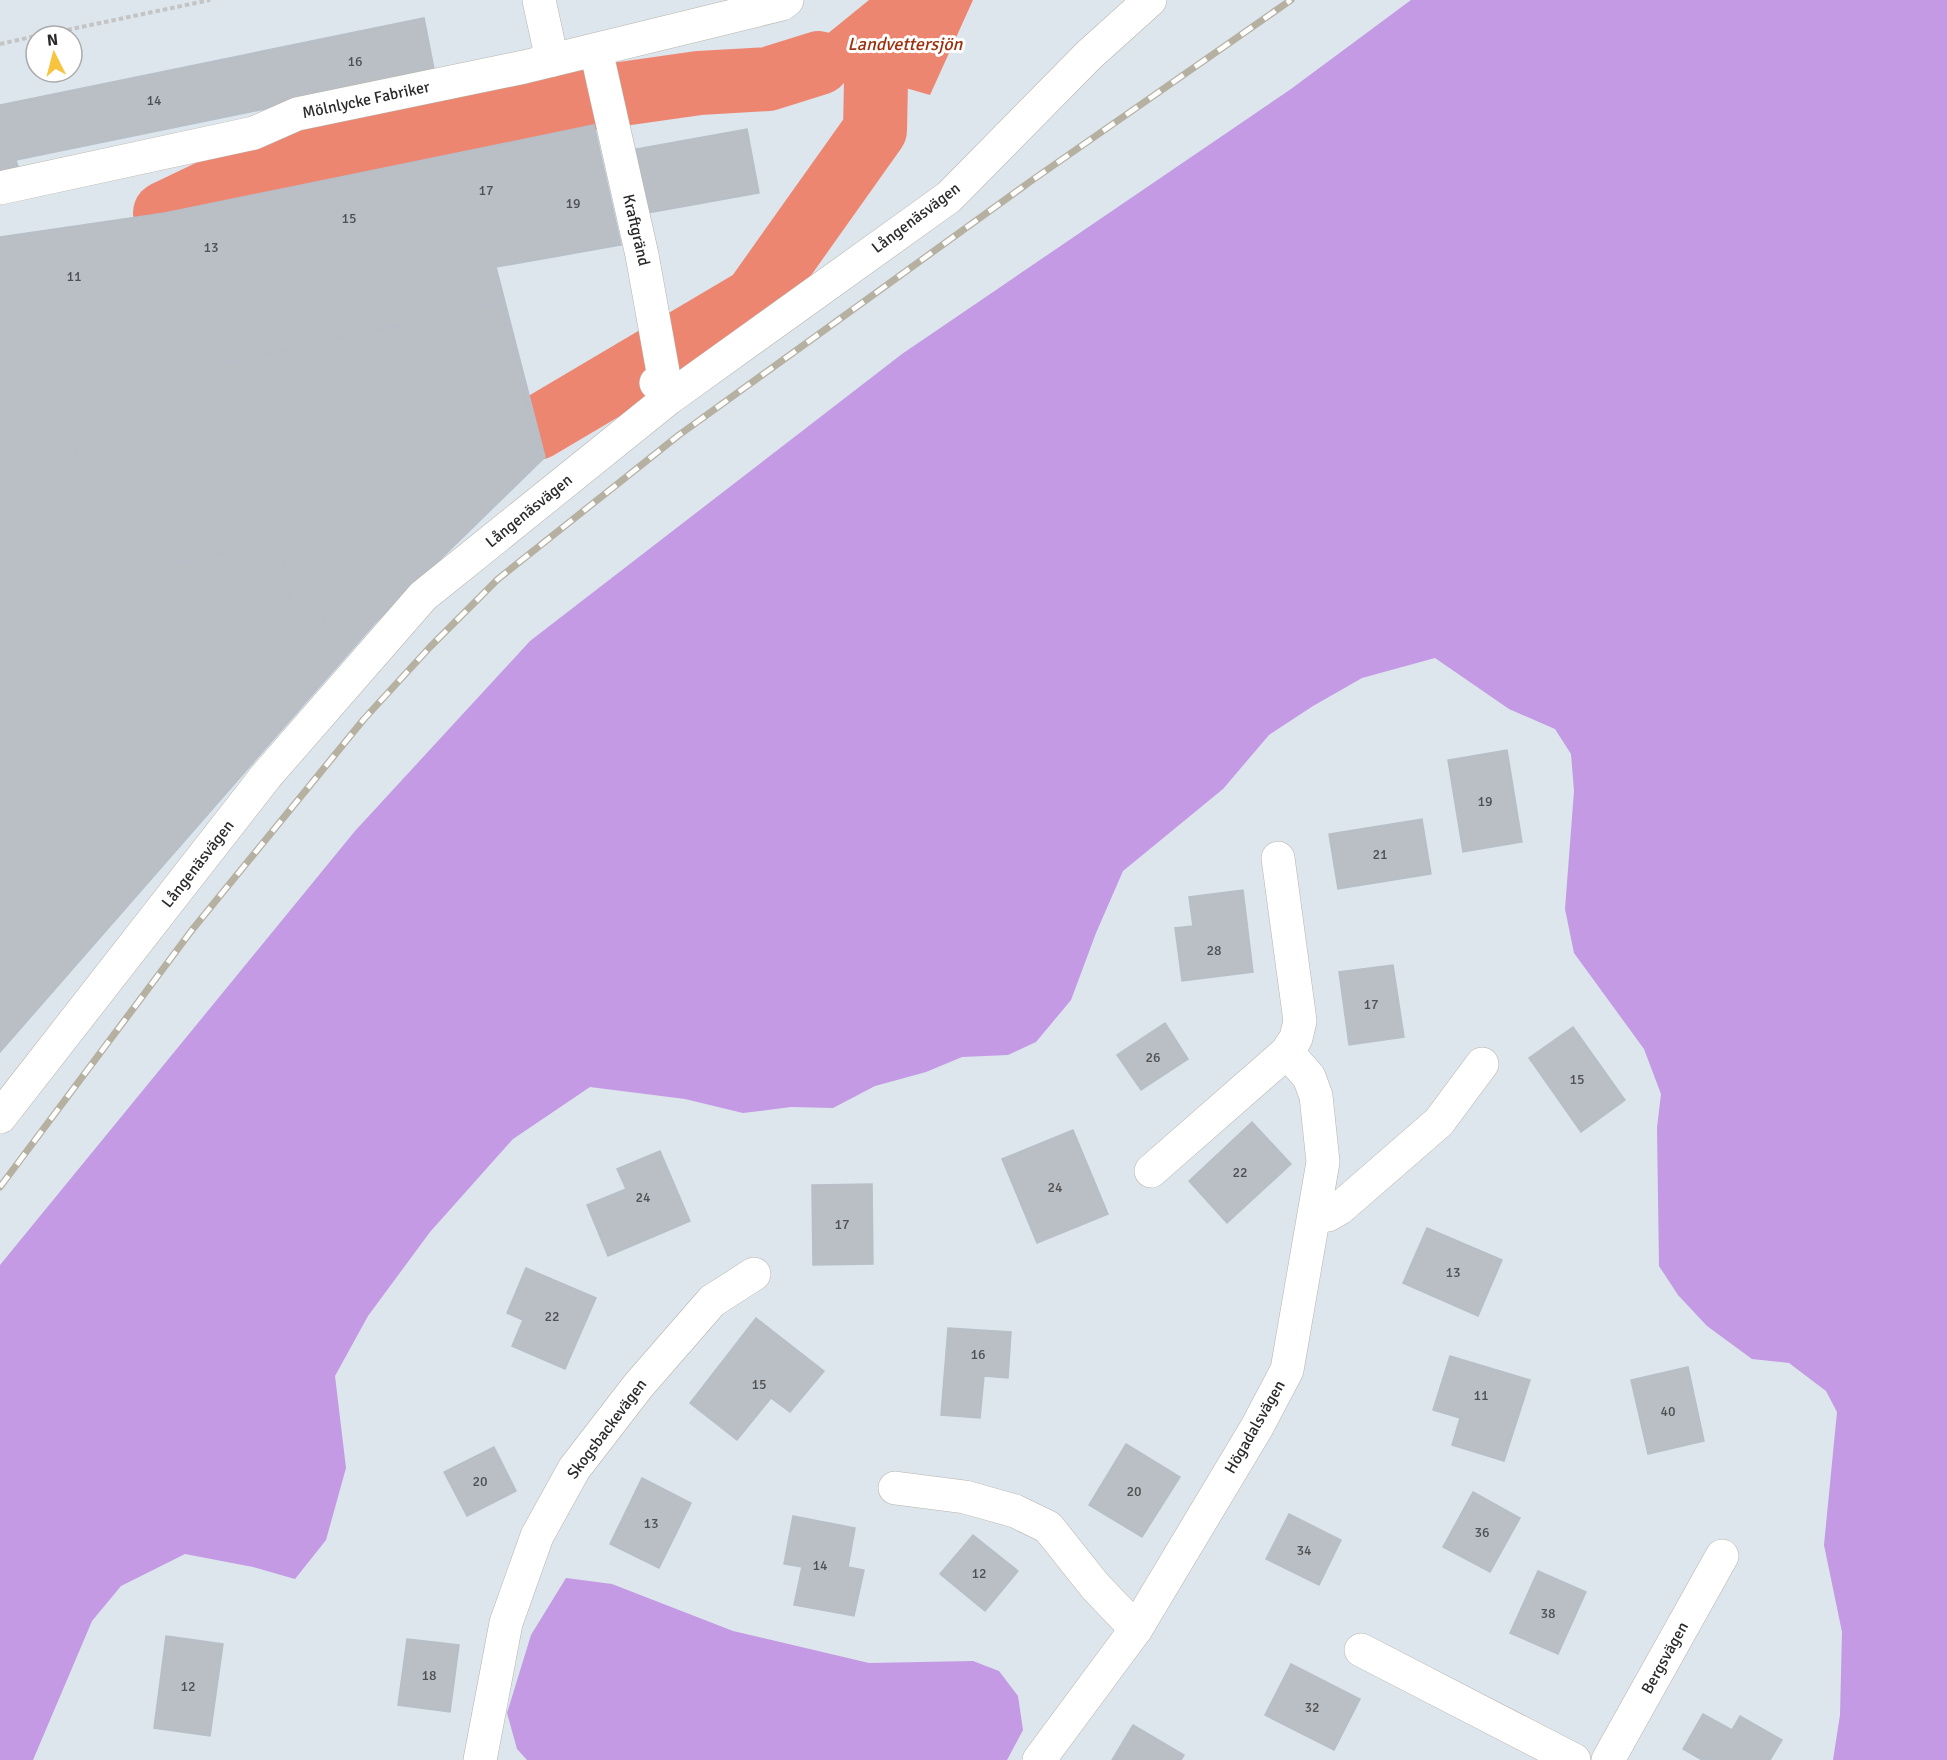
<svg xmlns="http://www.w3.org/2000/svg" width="1947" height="1760" viewBox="0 0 1947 1760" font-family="Signika,sans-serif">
  <rect width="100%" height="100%" fill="#dde5ed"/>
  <g fill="#c39ae3">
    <polygon points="1411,0 1947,0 1947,1760 1833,1760 1840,1715 1842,1632 1824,1545 1837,1412 1826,1391 1789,1363 1752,1359 1707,1326 1678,1295 1659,1266 1657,1128 1661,1094 1644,1049 1574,953 1565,909 1574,791 1571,754 1555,729 1509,709 1435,658 1362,678 1313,706 1269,735 1223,789 1123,871 1096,933 1071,1000 1036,1042 1008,1055 962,1057 926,1072 875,1086 833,1108 791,1107 743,1113 685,1099 590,1087 513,1139 430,1232 368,1316 335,1376 346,1468 326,1540 295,1579 253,1567 185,1554 121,1586 92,1621 33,1760 0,1760 0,1265 355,831 530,641 902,354 1291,89"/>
    <polygon points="566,1578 612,1584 733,1631 869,1663 973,1661 999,1671 1018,1696 1023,1730 1007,1760 527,1760 517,1749 507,1713 531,1635"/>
  </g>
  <polygon fill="#ed8671" points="869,0 973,0 930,95 819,63 810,48"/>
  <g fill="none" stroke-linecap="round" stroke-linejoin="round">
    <g stroke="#ed8671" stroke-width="64">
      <polyline points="165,213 257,169 558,103 699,83 768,79 819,63"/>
      <polyline points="537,428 755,299 875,130 876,81 891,29 906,0"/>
    </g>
  </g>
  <g fill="#babec5" stroke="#b7bfc8" stroke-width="1.5">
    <polygon points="424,18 435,74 16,160 19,170 0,174 0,105"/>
    <polygon points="594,125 621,245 496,267 545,457 375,623 0,1052 0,237 165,213"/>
    <polygon points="747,129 759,193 648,213 636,149"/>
    <polygon points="500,303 538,450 376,587 328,640 323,613 295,618 279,542 102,577 65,398"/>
    <polygon points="1507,750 1522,842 1463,852 1448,760"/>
    <polygon points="1422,819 1431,874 1338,889 1329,834"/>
    <polygon points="1243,890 1253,972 1182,981 1175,928 1193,926 1189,897"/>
    <polygon points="1393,965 1404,1037 1349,1045 1339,972"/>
    <polygon points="1165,1023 1188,1059 1141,1090 1117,1055"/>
    <polygon points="1573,1027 1625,1100 1581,1132 1529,1058"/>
    <polygon points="1252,1122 1291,1164 1227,1223 1189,1181"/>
    <polygon points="1073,1130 1108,1214 1037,1243 1002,1159"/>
    <polygon points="660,1151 690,1221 608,1256 587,1205 626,1189 617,1169"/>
    <polygon points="872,1184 873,1264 813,1265 812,1185"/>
    <polygon points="1427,1228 1502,1260 1478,1316 1403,1283"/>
    <polygon points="526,1268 596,1298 565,1369 512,1346 523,1320 507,1313"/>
    <polygon points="756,1318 824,1371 790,1412 771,1398 737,1440 690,1403"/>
    <polygon points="948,1328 1011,1332 1008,1378 984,1376 980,1418 941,1415"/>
    <polygon points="1450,1356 1530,1380 1504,1461 1452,1445 1460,1418 1433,1410"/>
    <polygon points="1688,1367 1704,1441 1648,1454 1631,1380"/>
    <polygon points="1126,1444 1180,1477 1142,1537 1089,1505"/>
    <polygon points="494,1447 516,1491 467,1516 444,1472"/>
    <polygon points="642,1478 691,1503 659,1568 610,1544"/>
    <polygon points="1473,1492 1520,1518 1490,1572 1443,1547"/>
    <polygon points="1289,1514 1341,1540 1319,1585 1266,1559"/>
    <polygon points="793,1516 855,1528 848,1567 864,1570 854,1616 794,1605 802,1567 784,1564"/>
    <polygon points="973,1535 1018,1571 985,1611 940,1574"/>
    <polygon points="1538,1571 1586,1592 1558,1654 1510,1633"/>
    <polygon points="166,1636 223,1644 210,1736 154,1728"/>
    <polygon points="407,1639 459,1645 450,1712 398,1705"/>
    <polygon points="1291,1664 1360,1699 1334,1750 1265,1715"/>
    <polygon points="1703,1714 1732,1730 1740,1716 1782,1740 1770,1760 1702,1760 1683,1749"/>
    <polygon points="1133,1725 1184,1755 1181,1760 1112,1760"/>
  </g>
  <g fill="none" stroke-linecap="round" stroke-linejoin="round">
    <g stroke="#b7b4aa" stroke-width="34">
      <g id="minor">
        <polyline points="539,0 552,60"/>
        <polyline points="596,50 642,255 665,383 656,383"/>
        <polyline points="0,188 254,133 297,114 524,67 782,4 787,0"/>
        <polyline points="0,1117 266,776 423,596 669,398 949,197 1089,55 1150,0"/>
        <polyline points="1151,1171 1287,1052 1296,1038 1300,1021 1278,858"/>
        <polyline points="1315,1216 1328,1215 1340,1208 1439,1122 1482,1064"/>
        <polyline points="895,1488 965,1497 1015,1511 1048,1527 1095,1586 1136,1629"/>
        <polyline points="1361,1650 1574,1760"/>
        <polyline points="480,1760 506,1623 537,1536 574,1469 638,1386 712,1301 754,1274"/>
        <polyline points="1039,1760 1136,1629 1257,1427 1287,1370 1323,1162 1316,1096 1309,1077 1287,1052"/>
        <polyline points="1608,1760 1722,1556"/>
      </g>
    </g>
    <g stroke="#c4c4c4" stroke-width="4" stroke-dasharray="4.5 3" stroke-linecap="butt">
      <polyline points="38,36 210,0"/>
      <polyline points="0,44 36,36"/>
    </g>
    <use href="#minor" stroke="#fff" stroke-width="33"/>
    <g stroke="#b5b0a0" stroke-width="7">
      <polyline id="rail" points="0,1187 192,930 364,719 430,647 498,579 679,435 1031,181 1291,0"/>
    </g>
    <use href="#rail" stroke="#fff" stroke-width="4.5" stroke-dasharray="14" stroke-linecap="butt"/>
  </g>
  <g text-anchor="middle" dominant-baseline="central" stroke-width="6" stroke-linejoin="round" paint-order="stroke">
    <g font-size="14" fill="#4f5052">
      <text x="355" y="61">16</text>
      <text x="154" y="100">14</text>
      <text x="486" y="190">17</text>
      <text x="573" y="203">19</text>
      <text x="349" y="218">15</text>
      <text x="211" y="247">13</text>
      <text x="74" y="276">11</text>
      <text x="1485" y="801">19</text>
      <text x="1380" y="854">21</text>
      <text x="1214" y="950">28</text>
      <text x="1371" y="1004">17</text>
      <text x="1153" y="1057">26</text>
      <text x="1577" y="1079">15</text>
      <text x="1240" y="1172">22</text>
      <text x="1055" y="1187">24</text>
      <text x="643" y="1197">24</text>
      <text x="842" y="1224">17</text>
      <text x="1453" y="1272">13</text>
      <text x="552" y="1316">22</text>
      <text x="978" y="1354">16</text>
      <text x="759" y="1384">15</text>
      <text x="1481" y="1395">11</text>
      <text x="1668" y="1411">40</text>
      <text x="480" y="1481">20</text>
      <text x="1134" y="1491">20</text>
      <text x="651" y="1523">13</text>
      <text x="1482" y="1532">36</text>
      <text x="1304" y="1550">34</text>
      <text x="820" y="1565">14</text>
      <text x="979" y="1573">12</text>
      <text x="1548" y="1613">38</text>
      <text x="429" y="1675">18</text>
      <text x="188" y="1686">12</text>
      <text x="1312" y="1707">32</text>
    </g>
    <g font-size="16" fill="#2b2b2b" stroke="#fff">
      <text transform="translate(366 100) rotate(-12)">Mölnlycke Fabriker</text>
      <text transform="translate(916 218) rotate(-37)">Långenäsvägen</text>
      <text transform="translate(636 230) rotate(77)">Kraftgränd</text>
      <text transform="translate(529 511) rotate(-39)">Långenäsvägen</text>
      <text transform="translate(198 864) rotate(-52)">Långenäsvägen</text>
      <text transform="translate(1255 1427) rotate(-60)">Högadalsvägen</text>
      <text transform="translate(607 1429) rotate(-53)">Skogsbackevägen</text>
      <text transform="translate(1665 1658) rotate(-61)">Bergsvägen</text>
    </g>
    <g font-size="18" font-style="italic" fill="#9b310f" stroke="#fff">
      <text x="905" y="44">Landvettersjön</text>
    </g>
  </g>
  <g transform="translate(54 54) rotate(354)"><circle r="28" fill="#ffffff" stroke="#aaaaaa" stroke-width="1.5"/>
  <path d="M0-4.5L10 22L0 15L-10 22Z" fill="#f8c43f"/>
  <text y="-9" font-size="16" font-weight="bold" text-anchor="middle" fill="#2b2b2b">N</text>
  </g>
</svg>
